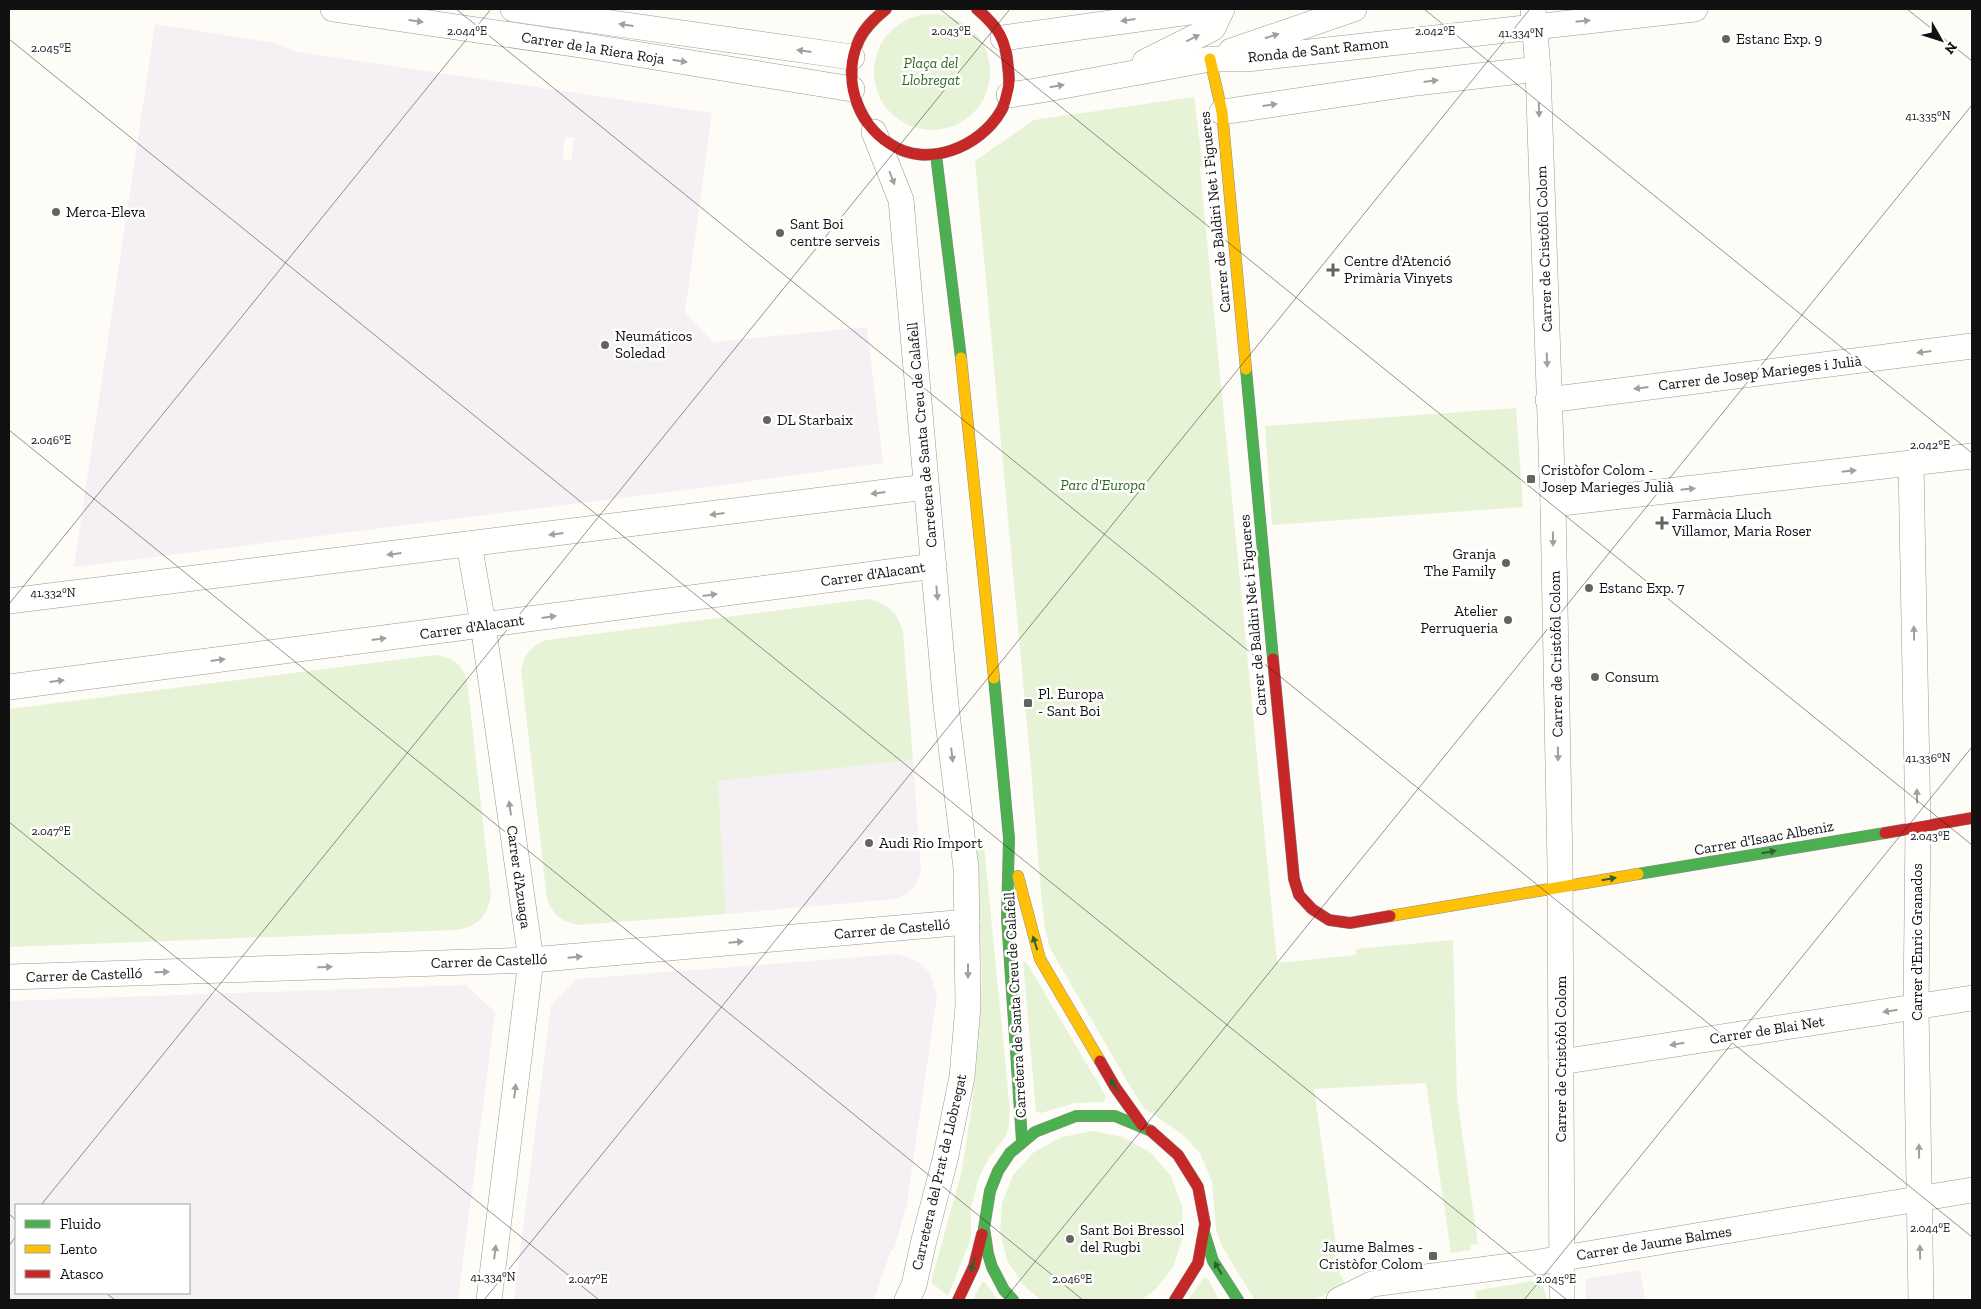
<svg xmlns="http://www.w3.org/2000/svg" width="1981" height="1309" viewBox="0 0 1981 1309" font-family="'Zilla Slab',serif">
  <rect width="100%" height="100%" fill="#fdfcf7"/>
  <g fill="#f5f0f3" fill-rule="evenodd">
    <path d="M155 24 275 43 297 52 712 113 685 312 713 342 867 327 883 463 701 488 74 567ZM565 137 575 138 571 160 562 159Z"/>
    <polygon points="913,760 921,872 917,883 908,893 895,899 726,914 718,781"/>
    <polygon points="899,954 919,962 930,973 937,996 907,1203 894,1250 891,1250 874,1300 514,1300 551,1005 577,979"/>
    <path d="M466 985 495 1012 458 1300H9V1001ZM16 1205H189V1293H16Z"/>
    <polygon points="1640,1270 1645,1300 1586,1300 1586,1279"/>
  </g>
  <g fill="#e7f3d7">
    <circle cx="932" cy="72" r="58"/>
    <polygon points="1194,97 1203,167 1200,167 1201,179 1277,963 1356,955 1356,949 1453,940 1457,1097 1478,1244 1470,1245 1471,1250 1451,1253 1426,1083 1314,1089 1340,1274 1345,1283 1315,1300 1254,1299 1222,1246 1216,1229 1212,1182 1200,1153 1182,1134 1144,1108 1131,1088 1050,948 1045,929 1041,893 1031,768 975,161 1034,120"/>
    <polygon points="1516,408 1523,507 1272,525 1265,426"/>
    <path d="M867 599C887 603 897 612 903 631L913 760 718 781 726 914 577 925C561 921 552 914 547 899L521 670C524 654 532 645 547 640Z"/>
    <path d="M435 655C451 657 462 664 467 680L491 895C488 916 476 928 455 930L9 947V709Z"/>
    <polygon points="984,845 1010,1111 1008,1130 1005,1137 989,1158 979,1177 971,1207 971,1238 948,1296 931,1282 961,1174 971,1113 979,1036 982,976 973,846"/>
    <polygon points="1023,961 1027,963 1105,1095 1105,1100 1102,1102 1075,1103 1041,1113 1036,1112"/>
    <polygon points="1093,1131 1123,1137 1151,1153 1171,1176 1182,1206 1183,1237 1173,1267 1155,1290 1141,1300 1041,1300 1023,1285 1007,1260 1000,1232 1002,1203 1013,1175 1034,1152 1062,1137"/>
    <polygon points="1204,1277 1208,1279 1219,1300 1188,1300"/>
    <path d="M1532 1281C1542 1284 1546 1291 1547 1300H1476L1475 1291Z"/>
    <polygon points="982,1282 985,1282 998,1300 973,1300"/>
  </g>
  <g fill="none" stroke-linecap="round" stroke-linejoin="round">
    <g stroke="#979795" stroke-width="26">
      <g id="street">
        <polyline points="333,9 587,46 852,89"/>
        <polyline points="513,9 852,57"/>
        <polyline points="1533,9 1538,69 1553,504 1560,866 1562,1300"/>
        <polyline points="1003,38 1211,9"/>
        <polyline points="1231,51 1354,9"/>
        <polyline points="1145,62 1213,28 1222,9"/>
        <polyline points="1009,95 1036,91 1210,59 1247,59 1695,9"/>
        <polyline points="1222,112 1416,83 1538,69"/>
        <polyline points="874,132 901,200 946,706 966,868 968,1006 962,1077 945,1160 924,1240 914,1285 907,1300"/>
        <polyline points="1548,400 1972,346"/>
        <polyline points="1911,464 1918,827 1916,1007 1921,1300"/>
        <polyline points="1553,504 1972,456"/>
        <polyline points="469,544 482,618 531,960 489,1300"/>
        <polyline points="9,601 926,487"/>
        <polyline points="9,687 934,566"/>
        <polyline points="9,977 531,960 967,922"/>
        <polyline points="1561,1062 1972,998"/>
        <polyline points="1339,1300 1372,1284 1533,1263 1972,1190"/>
      </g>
    </g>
    <g stroke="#8e8d8b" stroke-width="12">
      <g id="fast">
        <polyline points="936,155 961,358"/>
        <polyline points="1246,369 1273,659"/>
        <polyline points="994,678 1009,838 1007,918 1022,1141"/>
        <polyline points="1638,874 1885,833"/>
        <polyline points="1204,1232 1213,1261 1238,1300"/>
        <polyline points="1013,1300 1004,1290 992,1267 988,1254 984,1228 990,1191 998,1171 1010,1153 1035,1132 1076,1116 1115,1116 1151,1131"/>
      </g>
    </g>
    <g stroke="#8e8d8b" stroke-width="12">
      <g id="slow">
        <polyline points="1210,59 1222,112 1246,369"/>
        <polyline points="961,358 994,678"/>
        <polyline points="1018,876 1040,959 1100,1061"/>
        <polyline points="1390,916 1638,874"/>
      </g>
    </g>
    <g stroke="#8e8d8b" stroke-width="12">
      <g id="jam">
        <path d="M886 9C875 18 865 27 859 40 842 78 856 122 890 144 927 169 980 147 1001 111 1005 105 1006 96 1008 89 1010 82 1009 75 1008 67 1006 39 998 27 977 9"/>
        <polyline points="1273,659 1294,879 1299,895 1312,909 1329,920 1350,923 1390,916"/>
        <polyline points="1885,833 1972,818"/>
        <polyline points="1100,1061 1115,1087 1142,1125"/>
        <polyline points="1151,1131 1178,1155 1198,1187 1205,1224 1198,1263 1175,1300"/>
        <polyline points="958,1300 974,1266 982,1234"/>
      </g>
    </g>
    <use href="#street" stroke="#fffffe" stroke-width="25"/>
    <use href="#fast" stroke="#4caf50" stroke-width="11"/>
    <use href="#slow" stroke="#ffc107" stroke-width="11"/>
    <use href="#jam" stroke="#c62828" stroke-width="11"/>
  </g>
  <defs><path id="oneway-solid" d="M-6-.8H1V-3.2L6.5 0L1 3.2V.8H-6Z" transform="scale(1.25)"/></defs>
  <g fill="#a0a09f">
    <use href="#oneway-solid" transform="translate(1128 20) rotate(172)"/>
    <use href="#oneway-solid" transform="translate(416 21) rotate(8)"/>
    <use href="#oneway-solid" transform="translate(1583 21) rotate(-6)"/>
    <use href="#oneway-solid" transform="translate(626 25) rotate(-172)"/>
    <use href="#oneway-solid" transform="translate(1272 36) rotate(-18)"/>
    <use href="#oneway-solid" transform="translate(1193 38) rotate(-26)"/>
    <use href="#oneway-solid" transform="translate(804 51) rotate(-172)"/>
    <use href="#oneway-solid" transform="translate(680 61) rotate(9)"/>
    <use href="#oneway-solid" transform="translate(1431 81) rotate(-7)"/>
    <use href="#oneway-solid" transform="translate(1057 86) rotate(-10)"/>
    <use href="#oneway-solid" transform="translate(1270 105) rotate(-8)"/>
    <use href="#oneway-solid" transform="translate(1539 110) rotate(88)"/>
    <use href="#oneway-solid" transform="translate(892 178) rotate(69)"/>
    <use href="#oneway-solid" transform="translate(1924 352) rotate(173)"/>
    <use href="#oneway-solid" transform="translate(1547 360) rotate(88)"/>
    <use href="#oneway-solid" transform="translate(1641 388) rotate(173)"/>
    <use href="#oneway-solid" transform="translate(1849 471) rotate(-6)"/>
    <use href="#oneway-solid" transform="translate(1688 489) rotate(-6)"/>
    <use href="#oneway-solid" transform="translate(878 493) rotate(173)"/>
    <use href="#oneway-solid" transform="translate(717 514) rotate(173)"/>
    <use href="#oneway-solid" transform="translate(556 534) rotate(173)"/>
    <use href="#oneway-solid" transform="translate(1553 539) rotate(89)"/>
    <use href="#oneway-solid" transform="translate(394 554) rotate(173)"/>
    <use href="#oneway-solid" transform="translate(937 593) rotate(85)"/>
    <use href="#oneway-solid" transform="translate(710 595) rotate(-8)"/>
    <use href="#oneway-solid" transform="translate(549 617) rotate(-8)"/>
    <use href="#oneway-solid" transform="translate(1914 633) rotate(-91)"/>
    <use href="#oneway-solid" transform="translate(379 639) rotate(-7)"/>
    <use href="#oneway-solid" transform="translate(218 660) rotate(-7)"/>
    <use href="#oneway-solid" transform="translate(57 681) rotate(-7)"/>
    <use href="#oneway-solid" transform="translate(1558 754) rotate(89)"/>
    <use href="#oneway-solid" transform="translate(952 755) rotate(83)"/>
    <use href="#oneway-solid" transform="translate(1917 796) rotate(-91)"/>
    <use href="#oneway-solid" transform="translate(510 808) rotate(-98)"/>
    <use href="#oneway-solid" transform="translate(736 942) rotate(-5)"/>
    <use href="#oneway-solid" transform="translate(575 957) rotate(-5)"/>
    <use href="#oneway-solid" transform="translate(325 967) rotate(-2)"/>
    <use href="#oneway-solid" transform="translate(968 971) rotate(90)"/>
    <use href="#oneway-solid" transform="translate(162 972) rotate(-2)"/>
    <use href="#oneway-solid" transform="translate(1890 1011) rotate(171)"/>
    <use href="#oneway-solid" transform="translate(1677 1044) rotate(171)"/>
    <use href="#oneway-solid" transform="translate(515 1091) rotate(-83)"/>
    <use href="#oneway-solid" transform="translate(1919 1151) rotate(-91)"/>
    <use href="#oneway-solid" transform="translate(495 1252) rotate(-83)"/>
    <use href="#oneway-solid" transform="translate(1920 1252) rotate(-91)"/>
  </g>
  <g fill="#2e6030">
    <use href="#oneway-solid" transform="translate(1769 852) rotate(-10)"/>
    <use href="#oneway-solid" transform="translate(1609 879) rotate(-10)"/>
    <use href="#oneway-solid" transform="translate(1035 943) rotate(-108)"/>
    <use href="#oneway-solid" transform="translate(1114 1085) rotate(-122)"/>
    <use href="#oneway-solid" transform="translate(973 1265) rotate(109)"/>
    <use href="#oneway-solid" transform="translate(1218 1268) rotate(-120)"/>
  </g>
  <path fill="none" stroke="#111" stroke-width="1" stroke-opacity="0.45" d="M456 9 1972 1237M940 9 1972 845M1424 9 1972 453M1907 9 1972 61M9 39 1567 1300M9 430 1083 1300M9 604 491 9M9 822 599 1300M41 1205 1010 9M9 1214 16 1220M9 1246 16 1236M106 1293 115 1300M484 1300 1530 9M1004 1300 1972 105M1524 1300 1972 747"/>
  <g fill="#646362" stroke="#fff" stroke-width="2">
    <circle cx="1726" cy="39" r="5"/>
    <circle cx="56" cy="212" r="5"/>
    <circle cx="780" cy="233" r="5"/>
    <path d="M1330.5 262.5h5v5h5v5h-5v5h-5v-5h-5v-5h5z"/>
    <circle cx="605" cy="345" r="5"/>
    <circle cx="767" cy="420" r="5"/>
    <rect x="1526" y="474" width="10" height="10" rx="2.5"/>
    <path d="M1659.5 515.5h5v5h5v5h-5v5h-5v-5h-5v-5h5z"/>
    <circle cx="1506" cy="563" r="5"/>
    <circle cx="1589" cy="588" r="5"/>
    <circle cx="1508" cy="620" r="5"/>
    <circle cx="1595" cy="677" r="5"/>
    <rect x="1023" y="698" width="10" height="10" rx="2.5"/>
    <circle cx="869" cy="843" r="5"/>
    <circle cx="1070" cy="1239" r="5"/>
    <rect x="1428" y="1251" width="10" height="10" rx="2.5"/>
  </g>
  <g text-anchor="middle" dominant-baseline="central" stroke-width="5" stroke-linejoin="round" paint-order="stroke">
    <g font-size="15" fill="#111" stroke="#fff" text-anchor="start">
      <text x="1736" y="39">Estanc Exp. 9</text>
      <text x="66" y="212">Merca-Eleva</text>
      <text x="790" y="224">Sant Boi<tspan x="790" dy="17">centre serveis</tspan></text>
      <text x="1344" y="261">Centre d'Atenció<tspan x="1344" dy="17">Primària Vinyets</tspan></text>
      <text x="615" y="336">Neumáticos<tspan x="615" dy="17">Soledad</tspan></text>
      <text x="777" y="420">DL Starbaix</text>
      <text x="1541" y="470">Cristòfor Colom -<tspan x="1541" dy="17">Josep Marieges Julià</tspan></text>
      <text x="1672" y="514">Farmàcia Lluch<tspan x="1672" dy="17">Villamor, Maria Roser</tspan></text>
      <text x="1496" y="554" text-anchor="end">Granja<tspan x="1496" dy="17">The Family</tspan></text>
      <text x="1599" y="588">Estanc Exp. 7</text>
      <text x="1498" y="611" text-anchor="end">Atelier<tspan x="1498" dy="17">Perruqueria</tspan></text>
      <text x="1605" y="677">Consum</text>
      <text x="1038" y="694">Pl. Europa<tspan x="1038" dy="17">- Sant Boi</tspan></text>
      <text x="879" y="843">Audi Rio Import</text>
      <text x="1080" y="1230">Sant Boi Bressol<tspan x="1080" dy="17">del Rugbi</tspan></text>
      <text x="1423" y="1247" text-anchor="end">Jaume Balmes -<tspan x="1423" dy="17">Cristòfor Colom</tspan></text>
    </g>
    <g font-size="15" fill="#111" stroke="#fff">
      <text transform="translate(593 48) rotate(9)">Carrer de la Riera Roja</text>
      <text transform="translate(1318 50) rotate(-6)">Ronda de Sant Ramon</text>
      <text transform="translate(1215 212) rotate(-96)">Carrer de Baldiri Net i Figueres</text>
      <text transform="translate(1544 249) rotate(-92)">Carrer de Cristòfol Colom</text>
      <text transform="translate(1760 373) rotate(-7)">Carrer de Josep Marieges i Julià</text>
      <text transform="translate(922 435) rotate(-95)">Carretera de Santa Creu de Calafell</text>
      <text transform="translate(873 574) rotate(-8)">Carrer d'Alacant</text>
      <text transform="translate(1253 615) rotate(-95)">Carrer de Baldiri Net i Figueres</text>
      <text transform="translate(472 627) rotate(-8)">Carrer d'Alacant</text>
      <text transform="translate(1556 654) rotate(-91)">Carrer de Cristòfol Colom</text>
      <text transform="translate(1764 838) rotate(-10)">Carrer d'Isaac Albeniz</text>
      <text transform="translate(519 877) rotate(82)">Carrer d'Azuaga</text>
      <text transform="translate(892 929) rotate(-5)">Carrer de Castelló</text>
      <text transform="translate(1917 942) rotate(-90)">Carrer d'Enric Granados</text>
      <text transform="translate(489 961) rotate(-2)">Carrer de Castelló</text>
      <text transform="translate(84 975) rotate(-2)">Carrer de Castelló</text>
      <text transform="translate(1015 1005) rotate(-93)">Carretera de Santa Creu de Calafell</text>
      <text transform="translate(1767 1030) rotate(-9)">Carrer de Blai Net</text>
      <text transform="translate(1561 1059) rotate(-90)">Carrer de Cristòfol Colom</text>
      <text transform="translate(939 1172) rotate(-77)">Carretera del Prat de Llobregat</text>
      <text transform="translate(1654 1243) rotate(-9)">Carrer de Jaume Balmes</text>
    </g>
    <g font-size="15" font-style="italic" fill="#2f6b1f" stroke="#fff">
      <text x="931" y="63">Plaça del<tspan x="931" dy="17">Llobregat</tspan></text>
      <text x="1103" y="485">Parc d'Europa</text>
    </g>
  </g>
  <g font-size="12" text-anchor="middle" fill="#111" stroke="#fff" stroke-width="5" stroke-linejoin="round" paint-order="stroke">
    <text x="1435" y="35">2.042°E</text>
    <text x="467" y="35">2.044°E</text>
    <text x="951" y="35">2.043°E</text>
    <text x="1521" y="37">41.334°N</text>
    <text x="51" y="52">2.045°E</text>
    <text x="1928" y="120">41.335°N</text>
    <text x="51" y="444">2.046°E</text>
    <text x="1930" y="449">2.042°E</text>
    <text x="53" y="597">41.332°N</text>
    <text x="1928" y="762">41.336°N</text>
    <text x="51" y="835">2.047°E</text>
    <text x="1930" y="840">2.043°E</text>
    <text x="1930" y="1232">2.044°E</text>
    <text x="493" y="1281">41.334°N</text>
    <text x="588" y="1283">2.047°E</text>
    <text x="1072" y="1283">2.046°E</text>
    <text x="1556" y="1283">2.045°E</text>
  </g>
  <rect width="1981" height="1309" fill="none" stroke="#111111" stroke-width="20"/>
  <rect x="15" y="1204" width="175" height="90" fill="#ffffff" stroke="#a0a0a0"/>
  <rect x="25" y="1220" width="25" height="8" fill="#4caf50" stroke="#a0a0a0"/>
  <text x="60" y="1229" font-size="15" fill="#111111">Fluido</text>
  <rect x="25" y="1245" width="25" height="8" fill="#ffc107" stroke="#a0a0a0"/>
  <text x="60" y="1254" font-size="15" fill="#111111">Lento</text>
  <rect x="25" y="1270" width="25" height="8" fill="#c62828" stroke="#a0a0a0"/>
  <text x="60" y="1279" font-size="15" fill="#111111">Atasco</text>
  <g transform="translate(1941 40) rotate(129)" stroke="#ffffff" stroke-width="4" paint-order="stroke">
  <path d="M0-4L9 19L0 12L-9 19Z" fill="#111111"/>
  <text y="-8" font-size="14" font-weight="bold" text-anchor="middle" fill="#111111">N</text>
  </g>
</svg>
